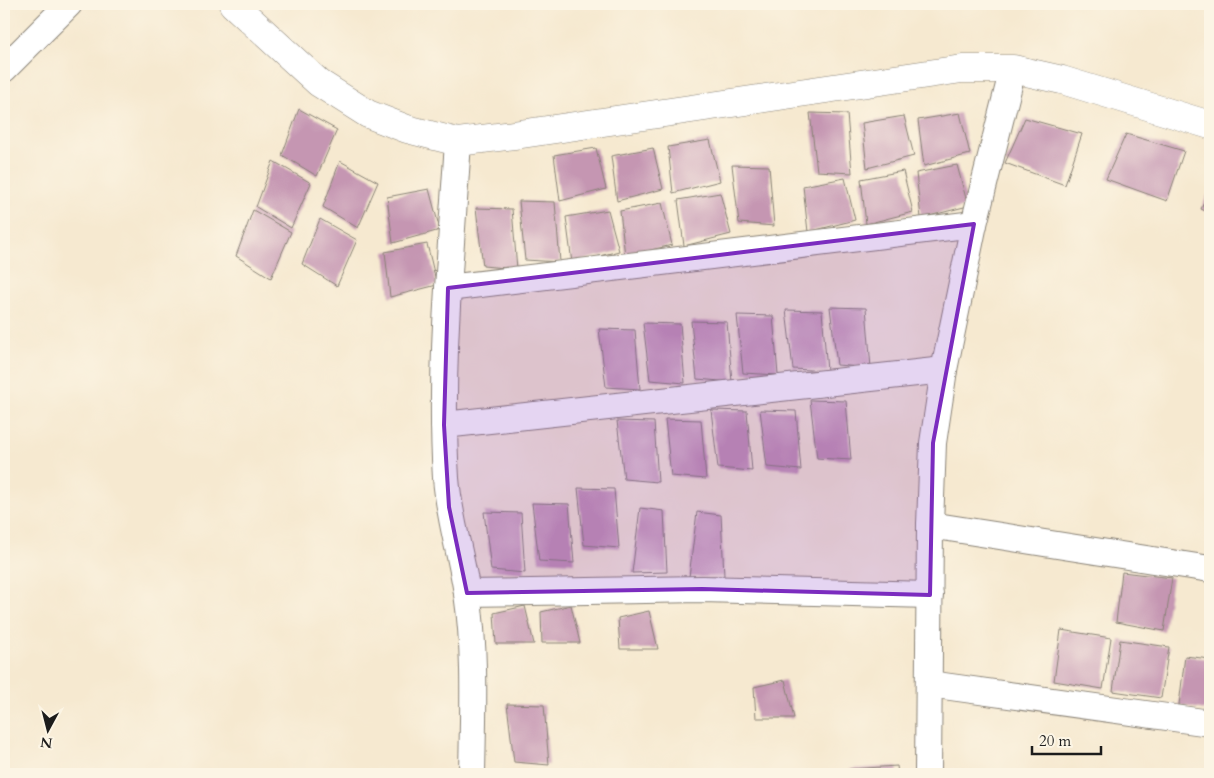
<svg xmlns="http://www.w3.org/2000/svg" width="1214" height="778" viewBox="0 0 1214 778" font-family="Cardo,serif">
  <rect width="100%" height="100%" fill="#fcf5e5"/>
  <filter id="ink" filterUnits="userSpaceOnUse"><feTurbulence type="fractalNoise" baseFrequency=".02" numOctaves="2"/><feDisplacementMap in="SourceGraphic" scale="10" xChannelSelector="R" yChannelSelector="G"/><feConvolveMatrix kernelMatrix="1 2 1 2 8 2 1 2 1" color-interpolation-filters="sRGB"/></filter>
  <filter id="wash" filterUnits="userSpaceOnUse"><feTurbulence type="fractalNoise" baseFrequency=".0096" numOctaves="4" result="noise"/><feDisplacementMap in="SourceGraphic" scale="20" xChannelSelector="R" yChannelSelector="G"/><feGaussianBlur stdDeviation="1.12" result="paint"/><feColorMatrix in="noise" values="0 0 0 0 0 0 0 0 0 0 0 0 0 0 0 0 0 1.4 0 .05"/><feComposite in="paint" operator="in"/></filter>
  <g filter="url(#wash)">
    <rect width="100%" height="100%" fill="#f6e9d0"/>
    <g id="blocks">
      <g fill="#c596b2">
        <polygon points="299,109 337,130 317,176 282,155"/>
        <polygon points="810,113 847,114 852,173 817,171"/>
        <polygon points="960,113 970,154 924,166 918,120"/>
        <polygon points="904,116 914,156 867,168 862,123"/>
        <polygon points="1025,118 1082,134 1065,185 1005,163"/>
        <polygon points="1126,134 1184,151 1167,201 1106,179"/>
        <polygon points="710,140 720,181 673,193 668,147"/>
        <polygon points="596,148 606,189 560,201 554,155"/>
        <polygon points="653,148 663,189 617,201 611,156"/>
        <polygon points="273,161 311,183 291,228 256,207"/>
        <polygon points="340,161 378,182 358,228 323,207"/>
        <polygon points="732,165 769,166 774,226 739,223"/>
        <polygon points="957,165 968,206 921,218 916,173"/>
        <polygon points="903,171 913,212 866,224 861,179"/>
        <polygon points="845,178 855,220 808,232 803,186"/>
        <polygon points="429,189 440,230 393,243 387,197"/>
        <polygon points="1210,190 1210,213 1201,209"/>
        <polygon points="720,193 731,234 684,246 678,200"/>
        <polygon points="519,201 555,202 560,262 525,260"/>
        <polygon points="662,203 672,245 625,256 620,211"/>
        <polygon points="476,208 512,209 517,269 483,266"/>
        <polygon points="253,210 291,232 271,278 236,256"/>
        <polygon points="608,210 619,251 572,263 566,217"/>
        <polygon points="320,219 357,240 337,286 302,264"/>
        <polygon points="427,244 437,285 390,297 385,252"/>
        <polygon points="830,307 866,308 871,368 837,365"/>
        <polygon points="786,310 822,311 827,371 793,369"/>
        <polygon points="737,315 773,316 778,375 743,373"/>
        <polygon points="691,321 727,322 732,382 697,379"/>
        <polygon points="643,323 680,324 685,383 650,380"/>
        <polygon points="599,329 635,330 640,389 606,387"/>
        <polygon points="810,400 846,401 851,460 817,458"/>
        <polygon points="711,410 747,411 752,471 718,468"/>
        <polygon points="760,410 796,411 801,470 767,467"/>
        <polygon points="665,419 701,420 706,479 671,476"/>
        <polygon points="617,421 654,422 658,482 624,479"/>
        <polygon points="578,488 614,489 619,548 584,545"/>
        <polygon points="532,503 569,504 574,563 539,561"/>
        <polygon points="640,508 664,511 667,572 632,573"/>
        <polygon points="484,512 521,513 525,573 491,570"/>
        <polygon points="697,512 721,515 724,576 689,577"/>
        <polygon points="1122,572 1172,578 1164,631 1116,622"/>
        <polygon points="571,605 580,643 542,643 541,612"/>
        <polygon points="525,606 534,644 496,644 494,613"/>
        <polygon points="649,611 658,649 620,649 618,618"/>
        <polygon points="1061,630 1111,638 1103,689 1054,681"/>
        <polygon points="1120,640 1169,647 1161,698 1113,691"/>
        <polygon points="1185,656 1210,659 1210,711 1179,705"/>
        <polygon points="785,680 794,718 756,718 754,687"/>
        <polygon points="507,704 544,705 549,765 514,762"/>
        <polygon points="897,766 898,774 850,774 850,769"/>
      </g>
    </g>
  </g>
  <g filter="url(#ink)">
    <use href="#blocks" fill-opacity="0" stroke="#898276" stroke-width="1"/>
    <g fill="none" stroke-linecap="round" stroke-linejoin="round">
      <g stroke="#898276" stroke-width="28">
        <g id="street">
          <polyline points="4,69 69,4"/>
          <path d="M458 142C451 253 439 366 446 478 449 517 461 554 467 593 476 653 473 714 472 774"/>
          <polyline points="448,288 974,224"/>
          <polyline points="444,425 944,370"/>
          <polyline points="930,525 1210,569"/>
          <polyline points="467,593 702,589 930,595"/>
          <polyline points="929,684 1210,723"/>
          <polyline points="928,774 930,525 933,443 944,370 974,224 1013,69"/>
        </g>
      </g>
      <g stroke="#898276" stroke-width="29">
        <polyline id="highway" points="233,4 319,83 368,114 407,129 458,142 514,135 962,69 1013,69 1062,80 1210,125"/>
      </g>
      <use href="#street" stroke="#fff" stroke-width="26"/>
      <use href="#highway" stroke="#fff" stroke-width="28"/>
    </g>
  </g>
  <path fill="#7b2cbf" fill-opacity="0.2" stroke="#7b2cbf" stroke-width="4" stroke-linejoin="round" d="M974 224 933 443 930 595 702 589 467 593 449 507 444 425 448 288Z"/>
  <rect width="1214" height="778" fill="none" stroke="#fcf5e5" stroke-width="20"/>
  <g transform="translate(48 730) rotate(187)" stroke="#fcf5e5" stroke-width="4" paint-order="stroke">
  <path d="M0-4L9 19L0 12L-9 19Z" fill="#1c1c1c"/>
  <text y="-8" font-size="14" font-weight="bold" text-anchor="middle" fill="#1c1c1c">N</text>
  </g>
  <path d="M1032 746v8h69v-8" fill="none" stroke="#1c1c1c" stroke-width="2.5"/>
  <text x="1039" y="746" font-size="15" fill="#1c1c1c" stroke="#fcf5e5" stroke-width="4" paint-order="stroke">20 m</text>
</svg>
